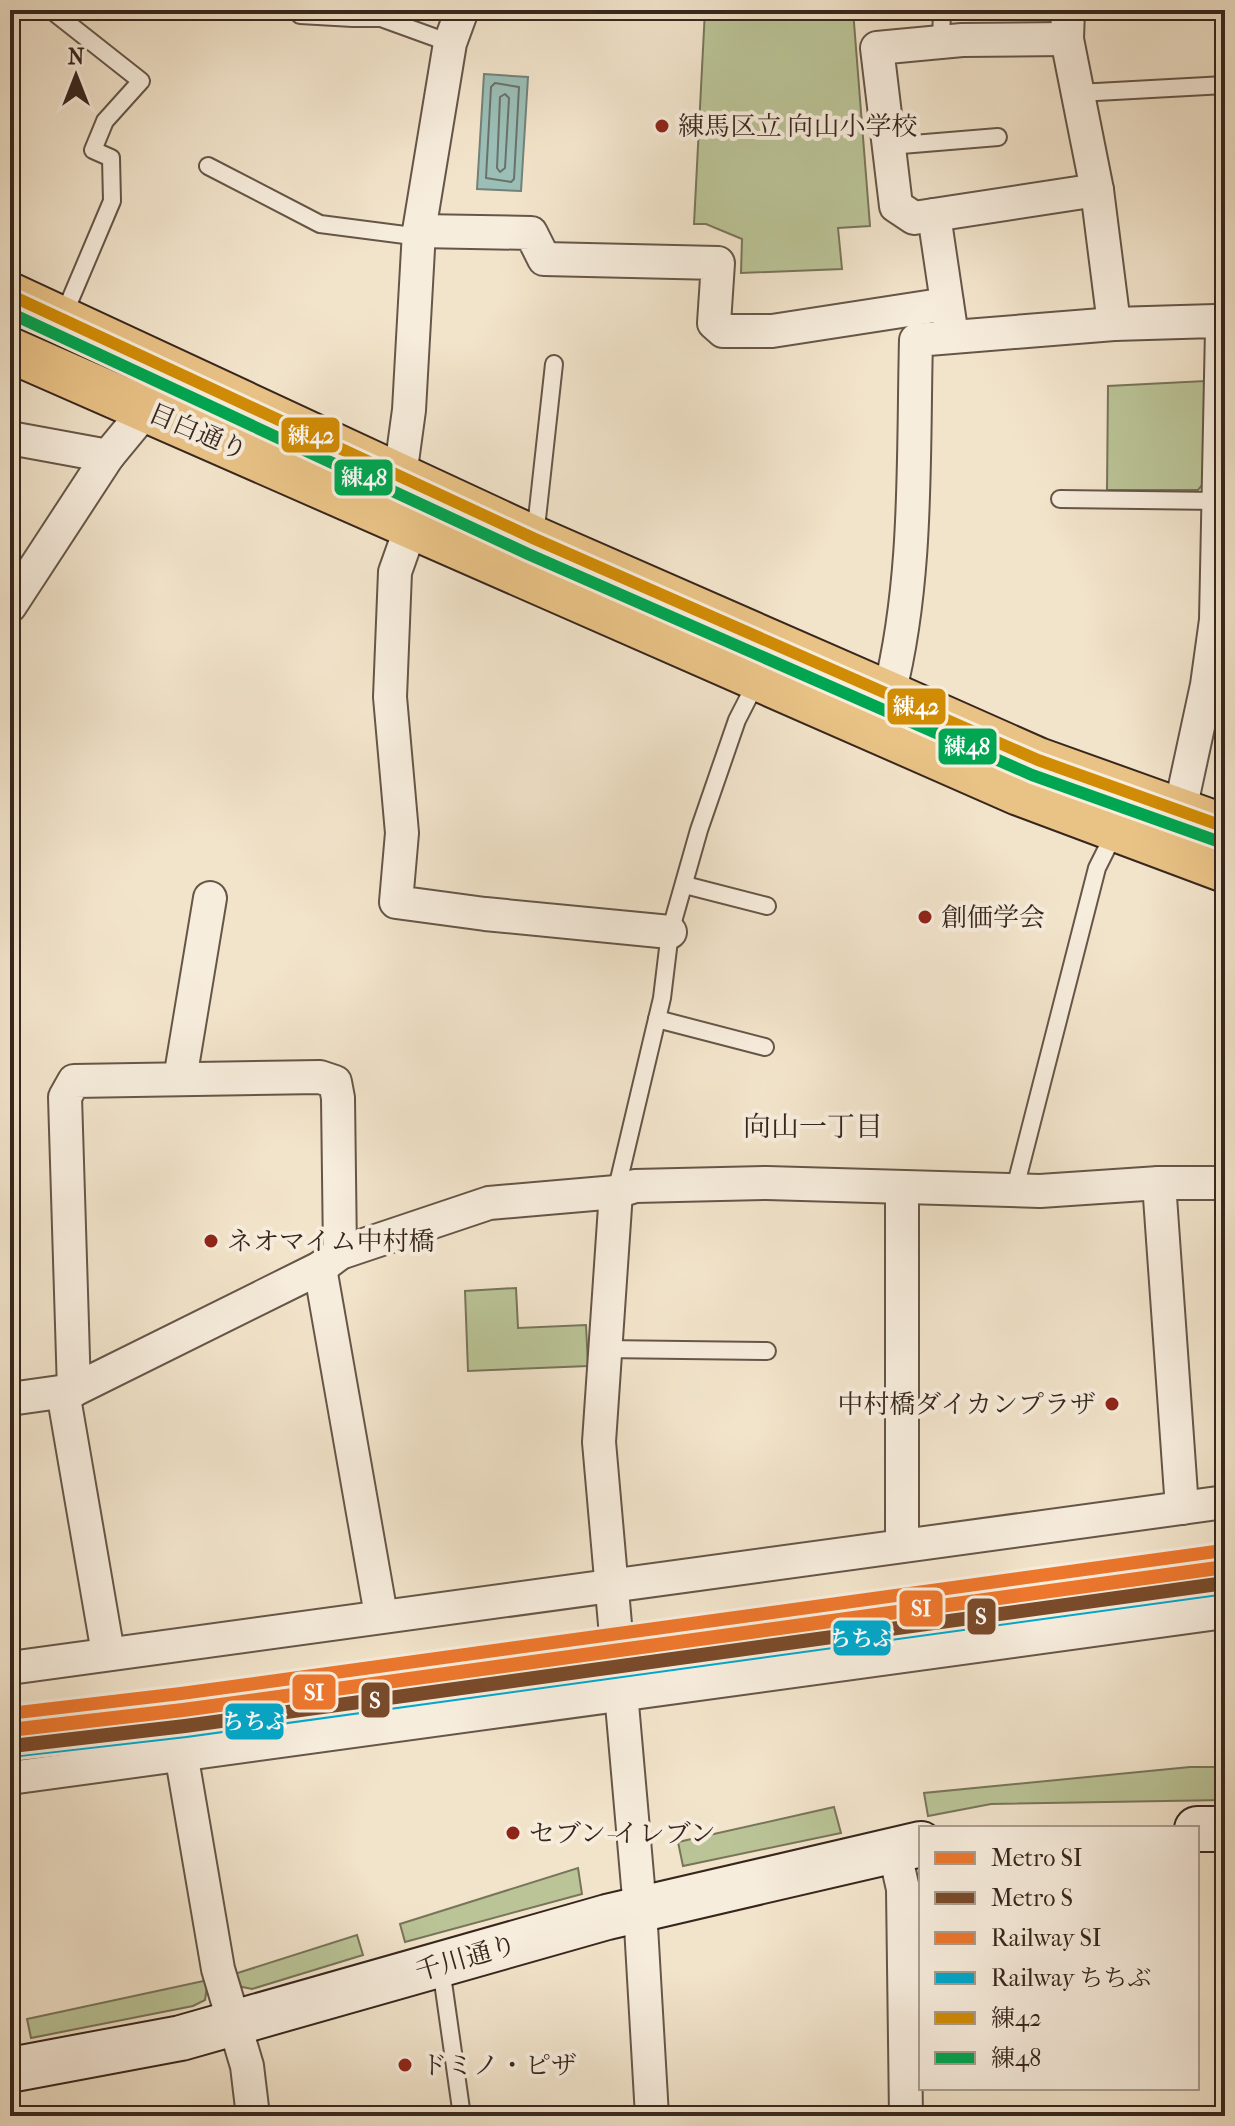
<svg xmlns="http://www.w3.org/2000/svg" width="1235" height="2126" viewBox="0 0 1235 2126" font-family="'IM FELL French Canon','Noto Serif JP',serif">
  <rect width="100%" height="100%" fill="#f2e4cb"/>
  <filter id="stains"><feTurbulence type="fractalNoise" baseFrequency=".0025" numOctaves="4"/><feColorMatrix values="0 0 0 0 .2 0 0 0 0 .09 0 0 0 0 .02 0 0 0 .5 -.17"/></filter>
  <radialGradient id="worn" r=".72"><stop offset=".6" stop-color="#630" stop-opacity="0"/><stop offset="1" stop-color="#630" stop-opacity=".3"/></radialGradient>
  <g fill="#bac497" stroke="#78755a" stroke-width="2">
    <polygon points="705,10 853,10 870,226 838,228 842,269 741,273 742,239 706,224 694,224"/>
    <polygon points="1205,381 1204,483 1198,490 1107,490 1108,386"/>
    <polygon points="516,1288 518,1328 586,1325 588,1366 468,1371 465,1291"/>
    <polygon points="1190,1767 1225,1767 1225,1800 991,1804 928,1816 924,1793"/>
    <polygon points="834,1807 841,1833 683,1866 678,1842"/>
    <polygon points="578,1868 582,1894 405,1942 400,1924"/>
    <polygon points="357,1935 363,1955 252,1989 233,1985 228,1976"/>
    <polygon points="208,1980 205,2000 193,2006 31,2038 27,2019"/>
  </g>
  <polygon fill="#9bbfb7" stroke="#738279" stroke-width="2" points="484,74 528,77 521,191 477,189"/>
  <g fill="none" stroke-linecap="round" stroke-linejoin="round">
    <g stroke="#69726a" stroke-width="2">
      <polygon points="495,83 519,87 514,179 511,182 486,178 491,87"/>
      <polygon points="505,94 509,98 505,168 500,172 497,168 500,97"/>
    </g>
    <g stroke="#665648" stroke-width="20">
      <g id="service">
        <polyline points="51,10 141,81 105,121 93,150 111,158 112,201 62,319"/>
        <polyline points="300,15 353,18 357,11"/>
        <polyline points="353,18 381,18 450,43"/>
        <polyline points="941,42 942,10"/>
        <polyline points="1078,93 1225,85"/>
        <polyline points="889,146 998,137"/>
        <polyline points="208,166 320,224 405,235 419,231"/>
        <polyline points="1060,499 1219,501"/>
        <polyline points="535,537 554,364"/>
        <polyline points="685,885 767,906"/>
        <polyline points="657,1019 765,1047"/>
        <polyline points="1015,1188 1097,868 1115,832"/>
        <polyline points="616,1192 662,998 670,932 699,830 737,720 758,679"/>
        <polyline points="603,1349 767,1351"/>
        <polyline points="441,1968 462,2116"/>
      </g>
    </g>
    <g stroke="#665648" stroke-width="36">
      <g id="minor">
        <polyline points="1068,10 1067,39 1097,190 1114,324"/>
        <polyline points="1067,39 962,40 877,48 896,206 914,218 1097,190"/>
        <polyline points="934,215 950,323"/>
        <polyline points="419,231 531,233 544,259 718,263 714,323 723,331 772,331 947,304"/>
        <polyline points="10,438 108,456"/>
        <polyline points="400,476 409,410 419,231 450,43 462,10"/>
        <polyline points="412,524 395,572 390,697 402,833 396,902 485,914 670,932"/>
        <polyline points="10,606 108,456 146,410 154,394"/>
        <path d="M889 694C918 579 913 458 916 340L1114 324 1215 321 1222 329 1216 620 1207 685 1180 810"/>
        <polyline points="180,1079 210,898"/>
        <polyline points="1159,1183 1182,1508"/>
        <polyline points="902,1187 902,1544"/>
        <polyline points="616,1192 599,1442 640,1909 652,2116"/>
        <polyline points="320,1268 381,1615"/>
        <polyline points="74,1390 65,1097 74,1081 320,1077 335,1082 338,1098 340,1253"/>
        <polyline points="63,1392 108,1653"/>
        <polyline points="10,1399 74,1390 320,1268 340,1253 489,1203 616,1192 635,1186 767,1183 1040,1191 1159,1183 1225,1183"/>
        <polyline points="10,1668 1225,1502"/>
        <polyline points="181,1753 218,1969 247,2066 253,2116"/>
        <polyline points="10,1778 1225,1612"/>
        <polyline points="894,1849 903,1889 906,2116"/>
      </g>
    </g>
    <g stroke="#37261d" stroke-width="48">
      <g id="secondary">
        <polyline points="1197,1829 1225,1829"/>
        <polyline points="10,2070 181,2038 607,1917 921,1844"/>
      </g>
    </g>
    <g stroke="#37261d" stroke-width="48">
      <g id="primary">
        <polyline points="10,295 535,539 889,694 1038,760 1225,827"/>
        <polyline points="10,350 1019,793 1225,870"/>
      </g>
    </g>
    <use href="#service" stroke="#f7eddd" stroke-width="16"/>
    <use href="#minor" stroke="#f7eddd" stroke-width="32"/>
    <use href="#secondary" stroke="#f7eddd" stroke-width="44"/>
    <use href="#primary" stroke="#e9c286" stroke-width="44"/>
    <g stroke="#f7eddd" stroke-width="18">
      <polyline id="bus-1" points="10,295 535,539 1038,760 1225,827"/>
    </g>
    <g stroke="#f7eddd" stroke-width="18">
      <polyline id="bus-2" points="10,313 528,554 1032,775 1220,842"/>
    </g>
    <use href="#bus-1" stroke="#d18c06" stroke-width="12"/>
    <use href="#bus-2" stroke="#00a651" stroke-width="12"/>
    <g stroke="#f7eddd" stroke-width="20">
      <polyline id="rail-1" points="10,1714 181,1694 1223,1551"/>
    </g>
    <g stroke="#f7eddd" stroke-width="20">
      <polyline id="rail-2" points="10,1751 186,1731 1225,1588"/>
    </g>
    <use href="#rail-1" stroke="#ed772d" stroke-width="14"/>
    <use href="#rail-2" stroke="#00a9ce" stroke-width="14"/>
    <g stroke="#f7eddd" stroke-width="20">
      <polyline id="metro-1" points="10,1730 183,1710 1225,1567"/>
    </g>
    <g stroke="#f7eddd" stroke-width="20">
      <polyline id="metro-2" points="12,1746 185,1726 1225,1583"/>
    </g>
    <use href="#metro-1" stroke="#ed772d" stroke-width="14"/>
    <use href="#metro-2" stroke="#7a4b2a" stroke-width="14"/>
  </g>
  <g fill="#8f2418" stroke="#f7eddd" stroke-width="3">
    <circle cx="662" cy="126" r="8"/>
    <circle cx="925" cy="917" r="8"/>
    <circle cx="211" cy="1241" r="8"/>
    <circle cx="1112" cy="1404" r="8"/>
    <circle cx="513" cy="1833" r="8"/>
    <circle cx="405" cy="2065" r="8"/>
  </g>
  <g text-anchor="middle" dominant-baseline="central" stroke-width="8" stroke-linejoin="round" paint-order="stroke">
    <g font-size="26" fill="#37261d" stroke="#f7eddd" text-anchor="start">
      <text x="678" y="126">練馬区立 向山小学校</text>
      <text x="941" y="917">創価学会</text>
      <text x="227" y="1241">ネオマイム中村橋</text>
      <text x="1096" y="1404" text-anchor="end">中村橋ダイカンプラザ</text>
      <text x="529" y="1833">セブン-イレブン</text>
      <text x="421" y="2065">ドミノ・ピザ</text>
    </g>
    <g font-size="26" fill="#37261d" stroke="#f7eddd">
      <text transform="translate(198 432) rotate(23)">目白通り</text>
      <text transform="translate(466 1958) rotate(-16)">千川通り</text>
    </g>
    <g font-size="28" fill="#37261d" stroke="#f7eddd">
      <text x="813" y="1126">向山一丁目</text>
    </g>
  </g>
  <g stroke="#f7eddd" stroke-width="3">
    <rect x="280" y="416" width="61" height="38" rx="8" fill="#d18c06"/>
    <rect x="333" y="458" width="61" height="39" rx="8" fill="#00a651"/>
    <rect x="886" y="687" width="61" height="39" rx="8" fill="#d18c06"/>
    <rect x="937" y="727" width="61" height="39" rx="8" fill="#00a651"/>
    <rect x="898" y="1589" width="46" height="39" rx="8" fill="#ed772d"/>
    <rect x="966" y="1597" width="31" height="39" rx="8" fill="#7a4b2a"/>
    <rect x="832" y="1619" width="60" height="38" rx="8" fill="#00a9ce"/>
    <rect x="291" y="1673" width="46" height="38" rx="8" fill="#ed772d"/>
    <rect x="360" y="1681" width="31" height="38" rx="8" fill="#7a4b2a"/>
    <rect x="224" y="1702" width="61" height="39" rx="8" fill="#00a9ce"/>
  </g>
  <g font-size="22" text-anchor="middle" font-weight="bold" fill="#fff">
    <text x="311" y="443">練42</text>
    <text x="364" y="485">練48</text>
    <text x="916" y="714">練42</text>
    <text x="967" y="754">練48</text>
    <text x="921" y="1616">SI</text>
    <text x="981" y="1624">S</text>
    <text x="862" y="1646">ちちぶ</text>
    <text x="314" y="1700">SI</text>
    <text x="375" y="1708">S</text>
    <text x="255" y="1729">ちちぶ</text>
  </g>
  <rect width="1235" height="2126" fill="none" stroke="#f2e4cb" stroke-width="40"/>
  <rect x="12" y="12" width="1211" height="2102" fill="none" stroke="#37261d" stroke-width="4"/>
  <rect x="20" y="20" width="1195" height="2086" fill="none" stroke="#37261d" stroke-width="2"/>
  <rect x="919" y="1826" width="280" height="264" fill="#f7eddd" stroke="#aa9d90" stroke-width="2"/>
  <rect x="935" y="1852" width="40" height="12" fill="#ed772d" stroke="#aa9d90" stroke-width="2"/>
  <text x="991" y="1866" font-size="24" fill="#37261d">Metro SI</text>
  <rect x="935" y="1892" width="40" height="12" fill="#7a4b2a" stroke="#aa9d90" stroke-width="2"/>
  <text x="991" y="1906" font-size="24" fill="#37261d">Metro S</text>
  <rect x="935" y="1932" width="40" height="12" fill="#ed772d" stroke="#aa9d90" stroke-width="2"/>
  <text x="991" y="1946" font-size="24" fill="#37261d">Railway SI</text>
  <rect x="935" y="1972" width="40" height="12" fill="#00a9ce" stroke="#aa9d90" stroke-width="2"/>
  <text x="991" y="1986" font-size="24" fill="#37261d">Railway ちちぶ</text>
  <rect x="935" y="2012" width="40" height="12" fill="#d18c06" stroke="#aa9d90" stroke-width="2"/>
  <text x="991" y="2026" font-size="24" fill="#37261d">練42</text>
  <rect x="935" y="2052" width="40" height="12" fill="#00a651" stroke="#aa9d90" stroke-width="2"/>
  <text x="991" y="2066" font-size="24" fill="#37261d">練48</text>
  <g transform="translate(76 76)" stroke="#f7eddd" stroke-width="6" paint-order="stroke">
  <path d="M0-6L14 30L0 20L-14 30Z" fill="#37261d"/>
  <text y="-12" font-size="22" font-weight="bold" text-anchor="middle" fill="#37261d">N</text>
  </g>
  <rect width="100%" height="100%" filter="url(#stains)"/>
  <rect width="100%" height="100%" fill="url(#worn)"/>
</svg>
